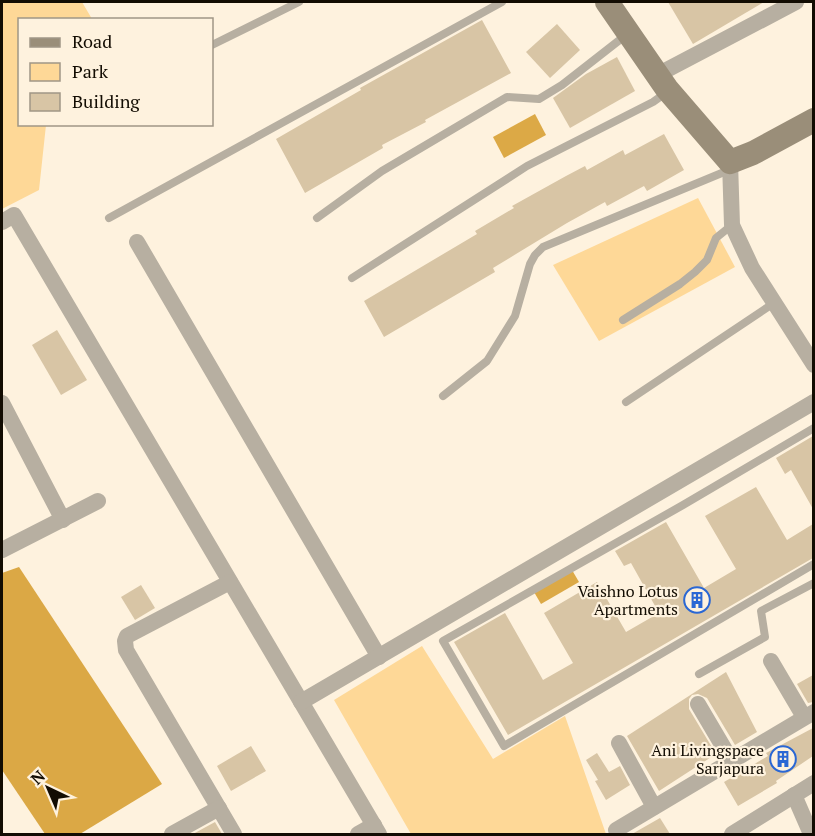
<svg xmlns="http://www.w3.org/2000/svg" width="815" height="836" viewBox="0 0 815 836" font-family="'PT Serif',serif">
  <rect width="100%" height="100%" fill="#fef2de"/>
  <g fill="#fed897">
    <polygon points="2,2 82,2 92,19 20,20 20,124 46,125 39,190 2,209"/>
    <polygon points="698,198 735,267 599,341 553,265"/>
    <polygon points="422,646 493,759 565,716 606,834 411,834 334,700"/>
  </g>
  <polygon fill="#dba845" points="19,567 162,784 80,834 45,834 2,770 2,573"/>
  <g fill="#dca946">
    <polygon points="535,114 546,135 504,158 493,137"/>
    <polygon points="572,570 579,582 541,604 534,592"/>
  </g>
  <g fill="#d8c5a5">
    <polygon points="668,2 764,2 693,44"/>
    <polygon points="482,20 511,73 425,120 426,122 382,145 383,148 305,193 276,139 361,90 360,88"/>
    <polygon points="557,24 580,50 550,78 526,52"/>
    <polygon points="617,57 635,91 570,128 553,98 586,74"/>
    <polygon points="664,134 684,170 647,191 644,186 607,206 605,202 567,223 493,268 495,272 384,337 364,301 477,234 475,231 514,208 512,206 566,176 585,166 587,170 623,150 625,155"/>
    <polygon points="57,330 87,380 61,395 32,345"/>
    <polygon points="813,436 813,509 791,470 785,474 776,458"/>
    <polygon points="756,487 787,540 813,524 813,558 508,735 454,642 505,613 543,680 573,663 544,613 597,582 626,632 659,613 631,563 624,566 615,551 666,522 704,588 736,569 705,516"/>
    <polygon points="141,585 155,608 135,620 121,597"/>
    <polygon points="726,672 757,732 735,745 707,698 698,694 692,695 689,699 689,709 716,754 659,791 627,736"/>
    <polygon points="813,675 813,702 808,703 797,684"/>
    <polygon points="813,728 813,756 776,781 777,783 738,806 724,782 768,756 766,753 768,752"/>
    <polygon points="251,746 266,771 231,791 217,766"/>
    <polygon points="597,753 609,772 620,766 630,785 606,800 595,781 598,780 586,760"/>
    <polygon points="660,818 670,834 632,834"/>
    <polygon points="215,822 222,834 193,834"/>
  </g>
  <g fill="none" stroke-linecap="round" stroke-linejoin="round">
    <g stroke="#b7afa1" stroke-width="8">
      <polyline points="212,45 299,2"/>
      <polyline points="109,218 502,2"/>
      <polyline points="317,218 382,171 507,97 539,99 562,85 626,35"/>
      <polyline points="352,278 527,166 653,102 667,92"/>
      <polyline points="623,320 680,284 695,272 707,260 716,238 732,225"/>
      <polyline points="443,396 487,361 515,316 530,264 535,255 543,247 729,170"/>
      <polyline points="626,402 774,303"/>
      <polyline points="814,428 683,505 443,641 504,746 814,564"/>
      <polyline points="699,674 765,637 761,611 814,583"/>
    </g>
    <g stroke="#b7afa1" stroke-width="16">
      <polyline points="657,75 796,2"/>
      <polyline points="730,162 732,225 752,268 814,365"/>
      <polyline points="2,222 14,215 379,834"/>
      <polyline points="137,242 379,657"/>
      <polyline points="2,403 63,520"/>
      <polyline points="2,550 98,501"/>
      <polyline points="230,582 127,636 125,641 126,650 234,834"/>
      <polyline points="771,661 804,717"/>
      <polyline points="301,702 814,402"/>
      <polyline points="698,704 731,760"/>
      <polyline points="619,743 654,807"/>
      <polyline points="794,795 811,834"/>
      <polyline points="616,830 814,712"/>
      <polyline points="172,834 219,808"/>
      <polyline points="358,834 374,825"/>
      <polyline points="732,834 814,783"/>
    </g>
    <polyline stroke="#9a8e79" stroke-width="24" points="607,2 667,89 730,162 753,153 814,120"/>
  </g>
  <defs>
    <g id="building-ring" transform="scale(1.35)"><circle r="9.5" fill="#fef2de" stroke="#2a67d4" stroke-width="1.5"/><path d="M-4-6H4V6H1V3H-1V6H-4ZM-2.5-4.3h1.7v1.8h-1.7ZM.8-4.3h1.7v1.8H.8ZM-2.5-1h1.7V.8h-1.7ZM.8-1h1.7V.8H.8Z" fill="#2a67d4"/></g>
  </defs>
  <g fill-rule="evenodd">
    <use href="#building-ring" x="697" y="600"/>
    <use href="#building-ring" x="783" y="759"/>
  </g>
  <g text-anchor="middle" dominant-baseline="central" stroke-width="4.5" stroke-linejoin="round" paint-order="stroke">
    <g font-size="16" fill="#120c02" stroke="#fef2de" text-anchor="end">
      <text x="678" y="591">Vaishno Lotus<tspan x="678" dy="18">Apartments</tspan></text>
      <text x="764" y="750">Ani Livingspace<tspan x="764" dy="18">Sarjapura</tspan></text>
    </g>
  </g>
  <rect width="815" height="836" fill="none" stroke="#120c02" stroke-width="6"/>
  <rect x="18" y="18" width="195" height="108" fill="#fef2de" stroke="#a09686" stroke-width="1.5"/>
  <rect x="30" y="38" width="30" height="9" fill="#9a8e79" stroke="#a09686" stroke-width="1.5"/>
  <text x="72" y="48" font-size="18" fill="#120c02">Road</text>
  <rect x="30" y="63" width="30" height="18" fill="#fed897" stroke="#a09686" stroke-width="1.5"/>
  <text x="72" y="78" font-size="18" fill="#120c02">Park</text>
  <rect x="30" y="93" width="30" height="18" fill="#d8c5a5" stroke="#a09686" stroke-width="1.5"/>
  <text x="72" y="108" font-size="18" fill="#120c02">Building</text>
  <g transform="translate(48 788) rotate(316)" stroke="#fef2de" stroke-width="4.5" paint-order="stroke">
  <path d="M0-4.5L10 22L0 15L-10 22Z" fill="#120c02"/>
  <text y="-9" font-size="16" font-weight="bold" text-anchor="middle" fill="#120c02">N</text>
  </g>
</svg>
